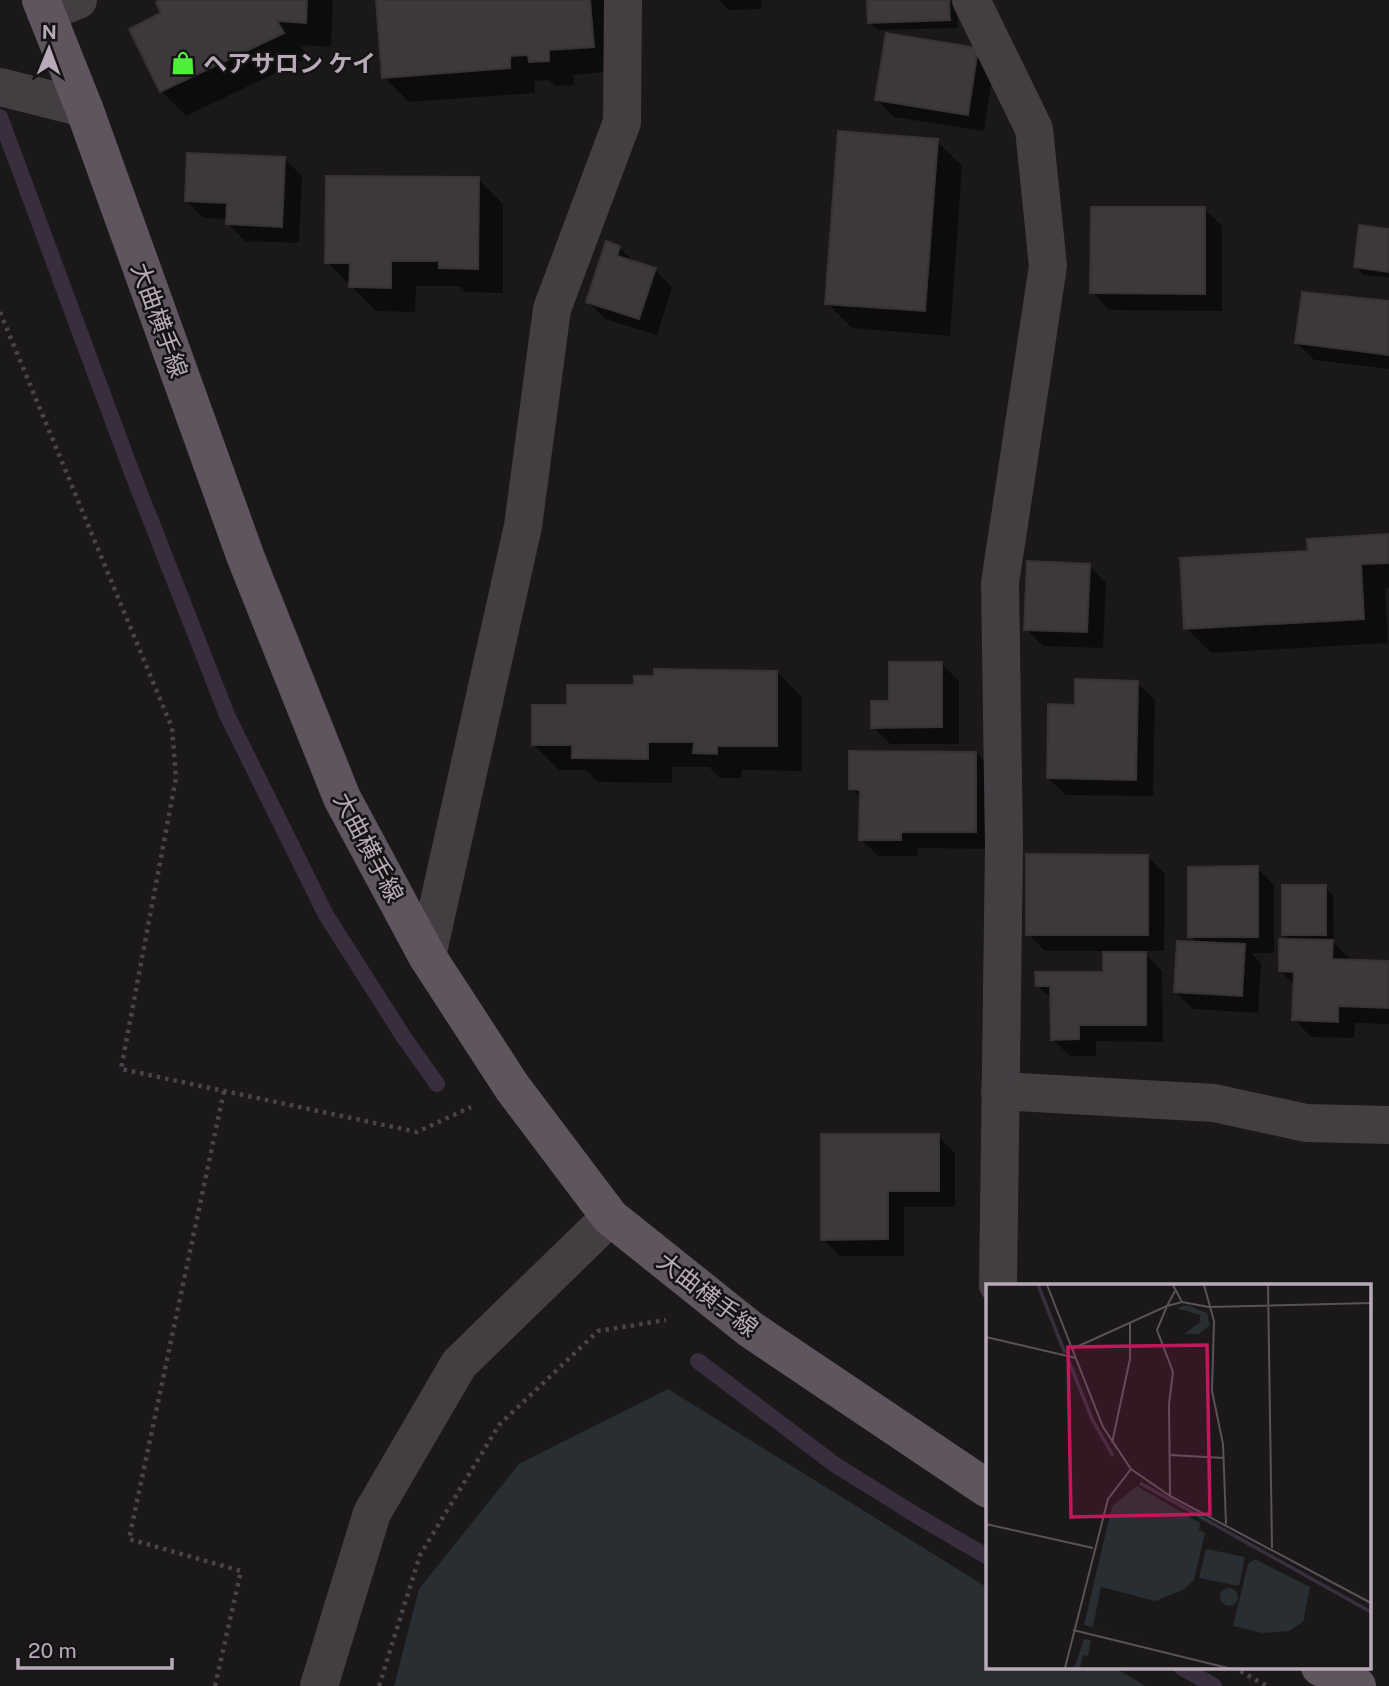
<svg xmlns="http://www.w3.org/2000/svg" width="1389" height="1686" viewBox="0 0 1389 1686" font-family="'Public Sans','Noto Sans JP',sans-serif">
  <rect width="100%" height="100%" fill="#1a1819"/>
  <polygon fill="#282e32" points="668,1389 988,1588 988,1667 1114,1667 1145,1686 394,1686 419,1589 519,1464"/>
  <g fill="#0007">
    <polygon points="164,0 333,0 331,47 300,45 307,58 186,116 161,91"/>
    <polygon points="378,0 613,0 618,71 573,75 574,85 556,86 549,80 534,81 535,93 409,102 384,77"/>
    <polygon points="715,0 761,0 762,9 729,10 719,0"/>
    <polygon points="869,0 949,0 957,9 958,28 878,30 870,22"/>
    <polygon points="977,49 994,66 984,131 894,117 877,100"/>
    <polygon points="937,141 962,166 950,336 852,328 827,303"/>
    <polygon points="285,159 302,176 299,243 245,241 228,224 228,219 204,218 186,201"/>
    <polygon points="478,179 503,204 503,293 466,292 459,286 416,286 415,312 376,311 327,262"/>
    <polygon points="1205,209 1222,226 1222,311 1109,310 1092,292"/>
    <polygon points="1389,231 1389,278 1364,275 1355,266"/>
    <polygon points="619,247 636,264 655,270 672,287 657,335 605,319 588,302"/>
    <polygon points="1389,303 1389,369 1314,360 1297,343"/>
    <polygon points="1389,536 1389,588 1385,589 1388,643 1211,653 1186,628"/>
    <polygon points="1089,565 1106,583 1103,648 1043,646 1026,629"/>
    <polygon points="941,663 959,681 959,744 890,744 873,727 890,702"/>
    <polygon points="777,672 802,697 802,771 742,770 741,778 720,778 709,767 672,767 672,783 598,782 586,770 559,770 534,745 569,707 635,687"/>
    <polygon points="1137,683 1155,700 1153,796 1066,795 1048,778 1077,707"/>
    <polygon points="976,753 993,770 993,849 917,848 918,856 878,856 861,839 862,799 851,789"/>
    <polygon points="1148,857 1165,874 1164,951 1143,951 1162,971 1163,1042 1096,1041 1096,1056 1070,1056 1052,1039 1052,1000 1037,985 1105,973 1105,951 1045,951 1028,934"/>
    <polygon points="1257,868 1274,885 1274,953 1251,953 1261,963 1258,1013 1193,1009 1175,992 1197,943 1190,936"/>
    <polygon points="1325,887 1333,895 1334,943 1350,959 1350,961 1389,962 1389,1024 1355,1023 1354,1038 1311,1037 1294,1019 1295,985 1280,971 1291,941 1284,934"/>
    <polygon points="938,1136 955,1153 955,1207 904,1207 904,1256 840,1256 823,1239"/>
  </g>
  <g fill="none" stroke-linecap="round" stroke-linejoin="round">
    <g stroke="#392e3e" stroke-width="16">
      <polyline points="0,117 131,470 227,715 326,915 403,1036 437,1084"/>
      <polyline points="698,1361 834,1464 919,1517 988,1557"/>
      <polyline points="1181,1667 1214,1686"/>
    </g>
  </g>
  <g fill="#3c383b" stroke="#363235" stroke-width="2">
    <polygon points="160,0 307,0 306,23 277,21 284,33 160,92 129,29 161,13 156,2"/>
    <polygon points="376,0 590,0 594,47 549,50 549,61 529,62 528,55 510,56 510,68 382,78"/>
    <polygon points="867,0 949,0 950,20 868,23"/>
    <polygon points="886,33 978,48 968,115 875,100"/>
    <polygon points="838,131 938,139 925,311 825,304"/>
    <polygon points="187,153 285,157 282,227 226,224 227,203 185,201"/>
    <polygon points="326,176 479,177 478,269 439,268 439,261 391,261 391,288 349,287 350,263 325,263"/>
    <polygon points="1091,207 1205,207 1205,294 1090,293"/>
    <polygon points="1359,225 1389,229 1389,272 1354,267"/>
    <polygon points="606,241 620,246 617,256 656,268 639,319 586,302"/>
    <polygon points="1302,292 1389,301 1389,355 1295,343"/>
    <polygon points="1389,534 1389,563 1361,564 1364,619 1184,629 1180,558 1308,551 1307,539"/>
    <polygon points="1027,561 1090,564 1087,632 1024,630"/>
    <polygon points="889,662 942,662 942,727 871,728 871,701 889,701"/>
    <polygon points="654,669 777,671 777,746 717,746 717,754 693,753 694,742 648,742 648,759 572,758 572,745 532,745 532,705 567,705 567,685 634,685 634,676 654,676"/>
    <polygon points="1075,679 1138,681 1136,780 1047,778 1048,704 1075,705"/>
    <polygon points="849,751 976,752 976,832 901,832 901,840 859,840 860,790 849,789"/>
    <polygon points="1026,854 1148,855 1148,935 1026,935"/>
    <polygon points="1258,866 1258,937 1188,937 1188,867"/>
    <rect x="1282" y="885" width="44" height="50"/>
    <polygon points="1279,939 1333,940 1332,959 1389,961 1389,1008 1338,1006 1338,1022 1292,1020 1294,972 1279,971"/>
    <polygon points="1177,941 1245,944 1242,996 1174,992"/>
    <polygon points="1103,952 1146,952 1146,1025 1079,1025 1079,1039 1051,1040 1050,986 1036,986 1035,972 1103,972"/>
    <polygon points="821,1134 939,1134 939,1191 888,1191 888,1239 821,1240"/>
  </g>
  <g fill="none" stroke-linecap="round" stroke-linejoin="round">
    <g stroke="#4a434b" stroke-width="4.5" stroke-dasharray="3.5 5" stroke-linecap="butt">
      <polyline points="0,312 172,728 176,778 121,1069 417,1132 471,1107"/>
      <polyline points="1233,1667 1267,1686"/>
      <polyline points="215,1686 241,1571 129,1539 224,1091"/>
      <polyline points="379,1686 420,1555 499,1425 598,1331 666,1320"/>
    </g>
    <g stroke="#443e43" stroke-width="38">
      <polyline points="971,0 1034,129 1048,266 1000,583 1004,846 998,1285"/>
      <polyline points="46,13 78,0"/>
      <polyline points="0,87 84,108"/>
      <polyline points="427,956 523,526 552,309 622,122 623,0"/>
      <polyline points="1000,1091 1214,1103 1306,1123 1389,1125"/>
      <polyline points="319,1686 372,1513 459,1364 610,1217"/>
    </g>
    <g stroke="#5e555e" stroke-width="38">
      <polyline points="41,0 84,108 246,558 342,798 427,956 512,1087 610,1217 750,1329 988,1489"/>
      <polyline points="1320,1667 1357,1686"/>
    </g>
  </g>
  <defs>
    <g id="shop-bare" transform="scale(1.89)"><path d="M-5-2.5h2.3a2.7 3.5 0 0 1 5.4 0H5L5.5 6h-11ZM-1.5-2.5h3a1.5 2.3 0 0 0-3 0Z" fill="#4eef3b" stroke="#151314" stroke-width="2.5" paint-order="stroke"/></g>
  </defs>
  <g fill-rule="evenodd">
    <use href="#shop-bare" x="183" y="63"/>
  </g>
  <g text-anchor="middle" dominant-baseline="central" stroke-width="5" stroke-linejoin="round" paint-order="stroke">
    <g font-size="24" font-weight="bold" fill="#b8aab9" stroke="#151314" text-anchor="start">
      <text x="203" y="63">ヘアサロン ケイ</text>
    </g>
    <g font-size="24" fill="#b8aab9" stroke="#151314">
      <text transform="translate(160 320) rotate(70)">大曲横手線</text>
      <text transform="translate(369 847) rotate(62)">大曲横手線</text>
      <text transform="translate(708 1294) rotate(38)">大曲横手線</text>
    </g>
  </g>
  <g transform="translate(986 1284)">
    <rect width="385" height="385" fill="#1a1819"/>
    <path d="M201 21 221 29 224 41 213 50H198L214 38V31L190 24ZM151 202 214 239 213 246 219 249 208 296 197 306 169 317 115 303 107 343 167 359 98 341 126 222ZM220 265 259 273 253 302 213 294ZM269 275 324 303 317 338 303 347 277 349 247 342 262 280ZM234 313a9 9 0 1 1 18 0a9 9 0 1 1-18 0ZM98 355 105 356 102 372 97 371 94 384H88Z" fill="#282e32"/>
    <path fill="none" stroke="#392e3e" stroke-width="3.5" d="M52 1 79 69M82 75 106 135 127 172M154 199 385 328"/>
    <path fill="none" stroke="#595259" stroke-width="2" d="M61 1 117 143 145 185 184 212 385 319M187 1 196 18 223 23 385 19M218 1 228 37 226 107 237 160 240 240M282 1 286 264M0 53 90 74M86 65 181 22 189 7M126 159 144 75V39M184 171 238 174M184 212 183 120 187 88 171 46 181 22 196 18M0 240 107 264M87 346 242 384M79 384 122 215 145 185"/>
    <path fill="#c2185b" fill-opacity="0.15" stroke="#c2185b" stroke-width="3.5" d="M221 61 224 230 85 233 82 63Z"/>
    <rect width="385" height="385" fill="none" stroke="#b8aab9" stroke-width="3.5"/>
  </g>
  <g transform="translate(49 49) rotate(1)" stroke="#151314" stroke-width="5" paint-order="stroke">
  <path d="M0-5L12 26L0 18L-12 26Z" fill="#b8aab9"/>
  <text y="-10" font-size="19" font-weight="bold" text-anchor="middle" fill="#b8aab9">N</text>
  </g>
  <path d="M18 1658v10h154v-10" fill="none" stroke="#b8aab9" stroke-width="3.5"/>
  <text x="28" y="1658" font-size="21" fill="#b8aab9" stroke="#151314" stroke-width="5" paint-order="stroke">20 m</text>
</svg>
